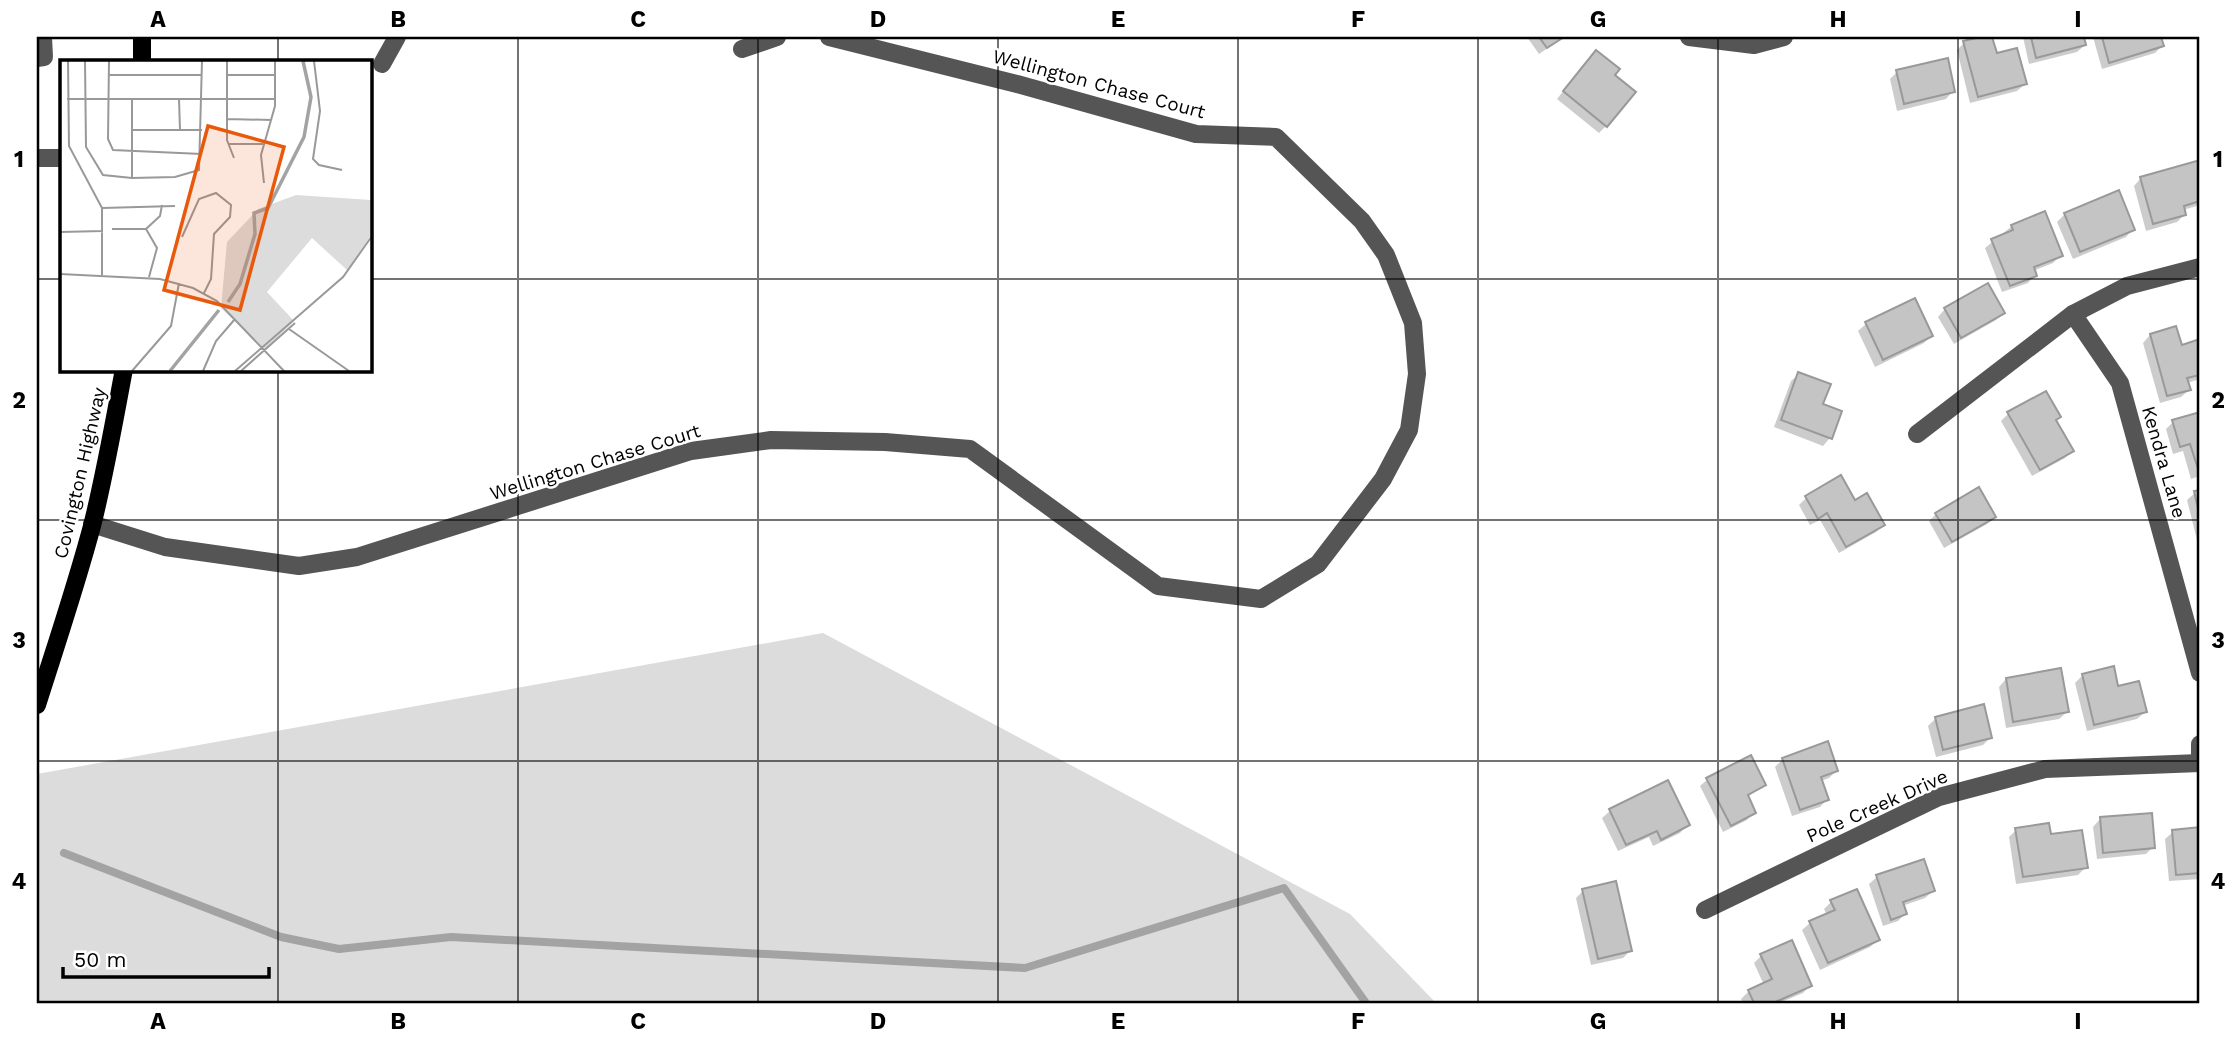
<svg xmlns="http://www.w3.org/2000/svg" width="2237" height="1040" viewBox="0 0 2237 1040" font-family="'Work Sans',sans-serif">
  <rect width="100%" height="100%" fill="#fff"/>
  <polygon fill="#dcdcdc" points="823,633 1350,914 1436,1003 37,1003 37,774"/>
  <g fill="#0003">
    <polygon points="1527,37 1564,37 1539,54"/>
    <polygon points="1991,37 1995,55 2025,84 2017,91 1970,103 1957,50 1964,43"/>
    <polygon points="2023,37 2083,37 2085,45 2077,52 2029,64"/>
    <polygon points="2093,37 2159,37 2162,46 2155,53 2102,69"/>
    <polygon points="1589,59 1613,75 1606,126 1599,133 1557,99"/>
    <polygon points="1897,72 1953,91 1946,99 1897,111 1890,79"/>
    <polygon points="2200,162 2200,205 2183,210 2184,215 2177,222 2146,231 2134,186 2141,178"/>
    <polygon points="2065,214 2133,229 2126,237 2073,259 2057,222"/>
    <polygon points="2012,226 2061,255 2053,263 2033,271 2035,275 2028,283 2002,292 1985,248"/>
    <polygon points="1914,300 1931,336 1924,343 1875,367 1858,331 1866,324"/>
    <polygon points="1945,309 2003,313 1996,320 1954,344 1938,317"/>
    <polygon points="2150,335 2181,347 2200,341 2200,379 2187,383 2189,390 2181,397 2160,403 2143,343"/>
    <polygon points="1799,374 1820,405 1840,412 1830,438 1823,446 1774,427 1791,381"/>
    <polygon points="2008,414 2055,421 2072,451 2065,458 2032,476 2001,421"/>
    <polygon points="2200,414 2200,476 2191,479 2183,451 2173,454 2166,429 2173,422"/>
    <polygon points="2200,492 2200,552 2187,500 2195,493"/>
    <polygon points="1806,498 1854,502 1883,524 1876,532 1839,553 1820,520 1810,525 1799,505"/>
    <polygon points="1936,514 1994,516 1987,524 1944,548 1929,521"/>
    <polygon points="2083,675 2117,688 2145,712 2137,719 2087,731 2075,683"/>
    <polygon points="2006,679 2067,712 2059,719 2006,728 1999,687"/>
    <polygon points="1936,718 1991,737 1983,745 1936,757 1928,726"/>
    <polygon points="1783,759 1836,771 1829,778 1821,781 1827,799 1820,807 1792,816 1775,767"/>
    <polygon points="1708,779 1764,785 1747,797 1754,812 1747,820 1723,832 1700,786"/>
    <polygon points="1667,783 1687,825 1680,833 1653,846 1649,837 1618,851 1602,818 1610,811"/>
    <polygon points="2100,819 2153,847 2146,854 2097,859 2093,827"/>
    <polygon points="2200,824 2200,879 2169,881 2165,839 2173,832 2195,830"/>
    <polygon points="2016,830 2049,836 2086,867 2078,875 2016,884 2009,837"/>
    <polygon points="1877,877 1933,891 1925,898 1902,906 1905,914 1898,921 1883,926 1869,884"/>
    <polygon points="1583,891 1630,951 1623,958 1591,965 1576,898"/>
    <polygon points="1831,902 1878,940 1870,947 1820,970 1802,930 1810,923 1827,915 1824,909"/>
    <polygon points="1761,956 1810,985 1803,993 1779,1003 1743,1003 1741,999 1749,991 1764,985 1754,963"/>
  </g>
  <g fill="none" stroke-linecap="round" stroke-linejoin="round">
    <polyline stroke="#a3a3a3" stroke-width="8" points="64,853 281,937 339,949 451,937 1025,968 1284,888 1366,1003"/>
  </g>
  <g fill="#c4c4c4" stroke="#999" stroke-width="2">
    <polygon points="1539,37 1564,37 1547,48"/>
    <polygon points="1981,37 1992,37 1997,53 2017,48 2027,84 1978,97 1963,41"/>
    <polygon points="2031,37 2084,37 2086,45 2036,58"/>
    <polygon points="2102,37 2161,37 2164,46 2109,63"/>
    <polygon points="1596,50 1620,69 1615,75 1636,92 1607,127 1563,91"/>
    <polygon points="1948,58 1955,92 1904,104 1896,70"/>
    <polygon points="2200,160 2200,201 2184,206 2186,215 2153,224 2140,177"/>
    <polygon points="2119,190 2135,230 2080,252 2064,213"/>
    <polygon points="2045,211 2063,256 2034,267 2037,276 2010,286 1991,239 2013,230 2011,225"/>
    <polygon points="1988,283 2005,313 1961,338 1944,308"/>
    <polygon points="1915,298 1933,336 1883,360 1865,322"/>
    <polygon points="2176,326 2182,345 2200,339 2200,375 2187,378 2191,390 2167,396 2150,334"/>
    <polygon points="1798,372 1831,384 1823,404 1842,411 1832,439 1781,420"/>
    <polygon points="2046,391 2061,417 2056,420 2074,451 2040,470 2007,412"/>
    <polygon points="2200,412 2200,472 2199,472 2190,444 2180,447 2172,420"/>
    <polygon points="1841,475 1855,500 1867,493 1885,525 1846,547 1827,513 1818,519 1805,496"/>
    <polygon points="1979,487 1996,517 1952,542 1935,513"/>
    <polygon points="2200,490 2200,517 2194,491"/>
    <polygon points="2114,666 2118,686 2139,681 2147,712 2094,725 2082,674"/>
    <polygon points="2061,668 2069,712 2013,722 2006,678"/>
    <polygon points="1984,704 1992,738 1943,750 1935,717"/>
    <polygon points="1828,741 1838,771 1821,777 1829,800 1800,810 1782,758"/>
    <polygon points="1751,755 1766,785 1748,795 1756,813 1731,826 1706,778"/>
    <polygon points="1668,780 1690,825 1661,840 1657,831 1626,845 1609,809"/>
    <polygon points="2152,813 2155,848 2103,853 2100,817"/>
    <polygon points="2049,823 2051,834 2082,830 2088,868 2023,877 2015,828"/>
    <polygon points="2200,827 2200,873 2176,875 2172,830"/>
    <polygon points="1924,859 1935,891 1903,902 1907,914 1891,920 1876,875"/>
    <polygon points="1616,881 1632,951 1598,959 1582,889"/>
    <polygon points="1857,889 1880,940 1828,963 1809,921 1835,910 1830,900"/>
    <polygon points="1792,940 1812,986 1773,1003 1754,1003 1748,990 1772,979 1760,954"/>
  </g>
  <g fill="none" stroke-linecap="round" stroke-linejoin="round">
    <g stroke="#555" stroke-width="18">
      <polyline points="1689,37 1754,45 1784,37"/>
      <polyline points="742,49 777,37"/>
      <polyline points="37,58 44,57 43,37"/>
      <polyline points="382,64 397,37"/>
      <polyline points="37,158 61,158"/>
      <polyline points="2073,314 2120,383 2200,673"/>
      <polyline points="1917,434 2073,314 2127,286 2200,267"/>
      <polyline points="92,524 165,547 299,566 357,557 691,451 771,440 885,442 970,449 1158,586 1261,599 1318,564 1383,479 1409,430 1417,374 1413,323 1386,255 1362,221 1276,137 1196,134 1017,84 829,37"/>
      <polyline points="2200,763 2200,744"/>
      <polyline points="1705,910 1939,797 2045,769 2200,763"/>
    </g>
    <g stroke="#000" stroke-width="18">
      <polyline points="142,37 142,61"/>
      <path d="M37 705C56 645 76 586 92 526 105 474 114 422 124 369"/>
    </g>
  </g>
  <path fill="none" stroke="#000" stroke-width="2" stroke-opacity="0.55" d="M278 37V61M518 37V1003M758 37V1003M998 37V1003M1238 37V1003M1478 37V1003M1718 37V1003M1958 37V1003M37 279H61M369 279H2200M278 369V1003M37 520H2200M37 761H2200"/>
  <g text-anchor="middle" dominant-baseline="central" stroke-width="5" stroke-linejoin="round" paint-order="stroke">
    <g font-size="19" fill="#000" stroke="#fff">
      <text transform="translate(1099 84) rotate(15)">Wellington Chase Court</text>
      <text transform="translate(595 462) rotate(-17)">Wellington Chase Court</text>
      <text transform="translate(2164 462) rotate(74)">Kendra Lane</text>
      <text transform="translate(80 473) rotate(-77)">Covington Highway</text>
      <text transform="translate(1877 806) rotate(-24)">Pole Creek Drive</text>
    </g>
  </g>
  <g transform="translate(60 60)">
    <rect width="312" height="312" fill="#fff"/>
    <path d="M236 135 311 140V175L287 210 252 178 207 232 234 261 205 290 161 248 167 182 198 149Z" fill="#dcdcdc"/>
    <path fill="none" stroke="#a3a3a3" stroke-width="3.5" d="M168 242 180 224 195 174 194 153 208 148 244 77 251 37 243 1M110 311 159 250"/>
    <path fill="none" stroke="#999" stroke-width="2" d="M8 1 9 86 42 148V215M25 1 26 87 43 115 72 118 115 117 139 110 142 1M49 1 48 79 53 90 142 94M167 1V80L174 98M254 1 260 51 253 99 259 105 282 110M49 15H142M167 15H215M7 39H215M72 39V118M119 39 120 70M167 59 211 60M72 70H142M168 84H203M204 123 201 95 215 46V1M42 148 115 146M52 169H86M0 172 43 171M122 177 139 139 156 133 171 145 170 157 154 174 151 219 144 233M0 214 100 219 133 228 157 241 224 311M89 217 97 188 86 169 100 156 102 145M229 269 289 311M72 311 111 266 119 223M143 311 156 281 175 259M175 311 283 217 312 176M181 311 235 263"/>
    <path fill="#e8590c" fill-opacity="0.15" stroke="#e8590c" stroke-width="3.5" d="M148 66 224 87 180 250 104 230Z"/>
    <rect width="312" height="312" fill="none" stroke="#000" stroke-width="3.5"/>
  </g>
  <rect width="2237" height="1040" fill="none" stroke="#ffffff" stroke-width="77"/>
  <path d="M63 967v10h206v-10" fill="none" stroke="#000000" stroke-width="3.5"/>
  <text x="74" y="967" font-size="21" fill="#000000" stroke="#ffffff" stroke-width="5" paint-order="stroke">50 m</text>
  <rect x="38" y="38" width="2160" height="964" fill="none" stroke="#000" stroke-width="2.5"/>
  <g font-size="23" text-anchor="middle" font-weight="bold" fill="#000">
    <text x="158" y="27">A</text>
    <text x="398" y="27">B</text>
    <text x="638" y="27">C</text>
    <text x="878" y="27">D</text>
    <text x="1118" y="27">E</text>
    <text x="1358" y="27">F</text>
    <text x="1598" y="27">G</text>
    <text x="1838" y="27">H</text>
    <text x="2078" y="27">I</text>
    <text x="19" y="167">1</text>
    <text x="2218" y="167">1</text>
    <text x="19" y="408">2</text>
    <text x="2218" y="408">2</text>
    <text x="19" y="648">3</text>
    <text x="2218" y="648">3</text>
    <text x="19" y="889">4</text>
    <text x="2218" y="889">4</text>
    <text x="158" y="1029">A</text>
    <text x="398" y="1029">B</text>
    <text x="638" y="1029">C</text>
    <text x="878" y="1029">D</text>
    <text x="1118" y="1029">E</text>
    <text x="1358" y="1029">F</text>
    <text x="1598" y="1029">G</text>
    <text x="1838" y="1029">H</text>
    <text x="2078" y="1029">I</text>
  </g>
</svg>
